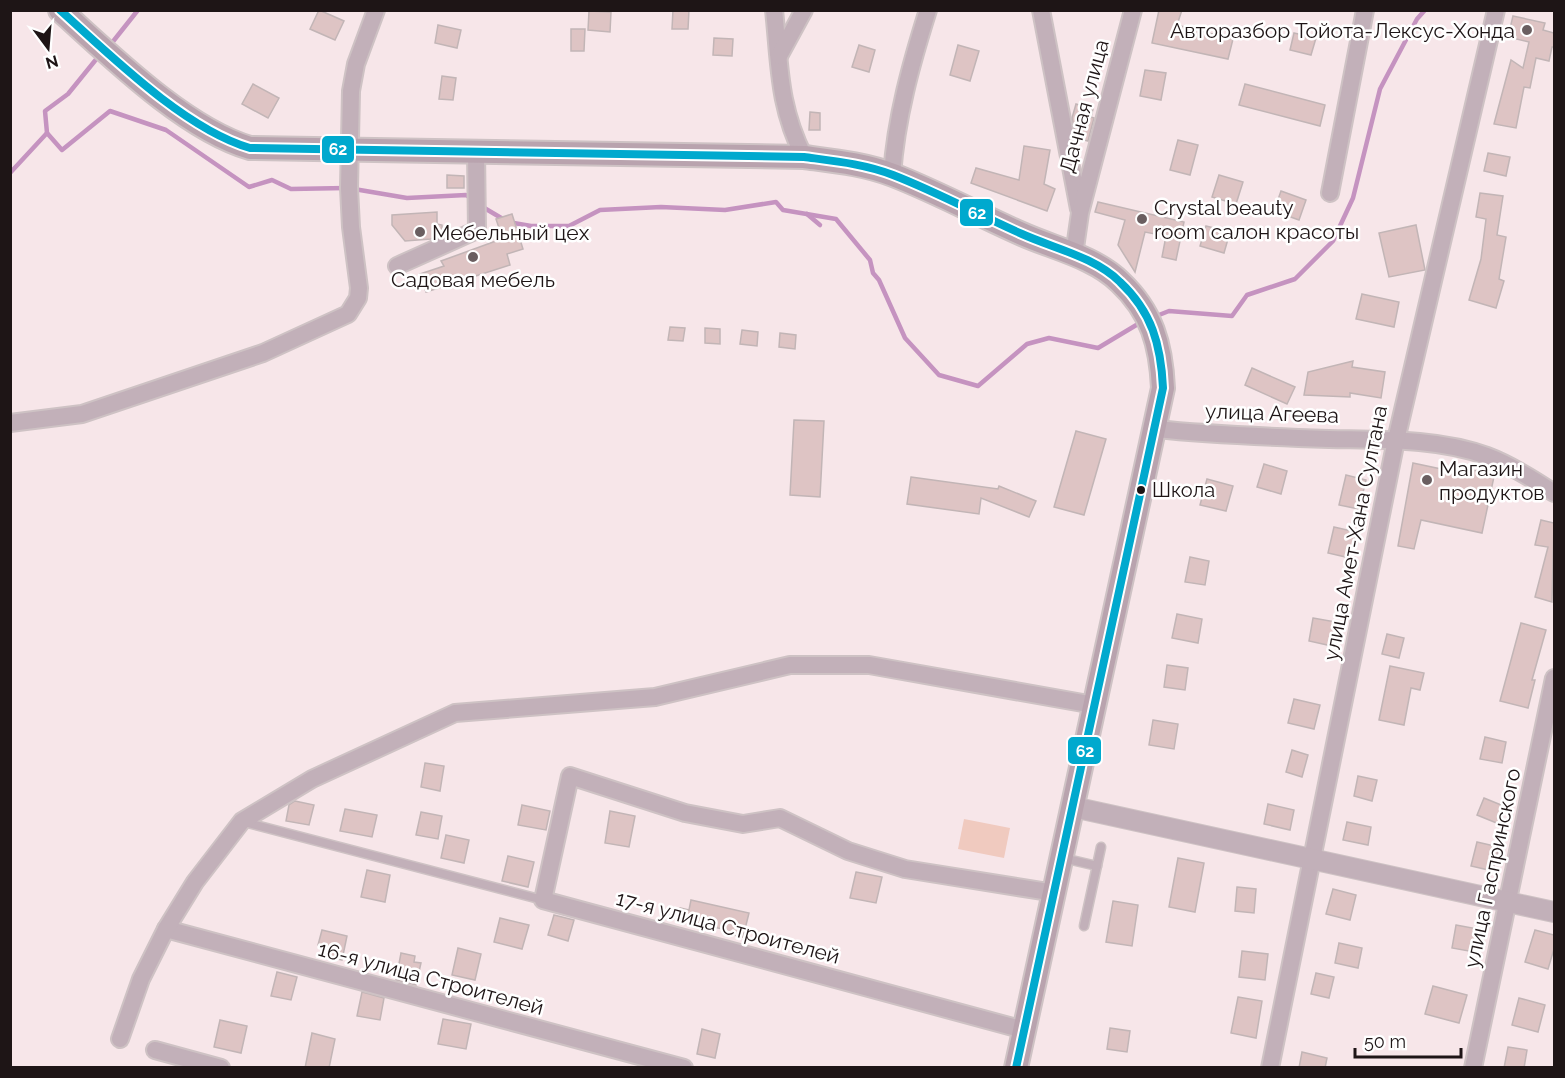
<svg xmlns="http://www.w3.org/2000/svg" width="1565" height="1078" viewBox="0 0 1565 1078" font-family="Raleway,sans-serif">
  <rect width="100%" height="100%" fill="#f7e6e9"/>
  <polygon fill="#f0cabf" points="964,819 1010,828 1004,858 958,849"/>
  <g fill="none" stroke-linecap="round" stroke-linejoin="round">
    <g stroke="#c593c0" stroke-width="4.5">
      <polyline points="111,44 138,10"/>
      <polyline points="47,133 62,150 110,111 166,130 249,187 272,180 291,189 346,188"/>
      <polyline points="10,173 47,133 45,111 68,94 98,57"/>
      <polyline points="354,189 407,198 466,195 472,199"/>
      <polyline points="481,206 508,222 531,226 569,226 600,210 661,207 725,210 776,202 783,210 836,219 870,260 873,273 879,280 905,338 939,375 978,386 1027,344 1049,338 1098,348 1143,321"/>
      <polyline points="807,214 820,225"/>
      <polyline points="1154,317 1169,311 1232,316 1247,295 1295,279 1333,241 1353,198 1380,89 1417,19 1425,10"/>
    </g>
  </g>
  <g fill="#dec4c4" stroke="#c2b5b6" stroke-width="1.5">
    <polygon points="319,10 344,21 335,40 310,29"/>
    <polygon points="673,10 689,10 688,29 672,29"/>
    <polygon points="1159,10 1182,10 1177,25 1233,39 1228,59 1152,43"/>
    <polygon points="589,11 611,12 610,32 588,30"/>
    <polygon points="1513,16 1545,23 1543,30 1554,33 1554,47 1552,47 1549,61 1536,58 1530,88 1524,87 1516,128 1494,124 1511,60 1523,68 1529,42 1508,37"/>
    <polygon points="438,25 461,30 457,48 435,43"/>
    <polygon points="571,29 585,29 584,51 571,51"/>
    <polygon points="1294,33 1316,38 1311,55 1290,50"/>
    <polygon points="714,38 733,39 732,56 713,55"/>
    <polygon points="859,45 875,50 869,72 852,67"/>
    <polygon points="958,45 979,51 970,81 950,75"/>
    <polygon points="1145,70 1166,73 1161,100 1140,96"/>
    <polygon points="442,76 456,78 453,100 439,99"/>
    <polygon points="253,84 279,98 268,118 242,104"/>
    <polygon points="1245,84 1325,105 1320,126 1239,105"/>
    <polygon points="1076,104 1093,109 1091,117 1094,118 1088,141 1076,138 1072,118"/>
    <polygon points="810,112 820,113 820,130 809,130"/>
    <polygon points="1178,140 1198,145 1190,175 1170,170"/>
    <polygon points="1024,146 1050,150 1044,184 1055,189 1047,211 971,183 976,168 1019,180"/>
    <polygon points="1488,153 1510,157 1506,176 1484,171"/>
    <polygon points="447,175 464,176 464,188 447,188"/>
    <polygon points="1219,175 1243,182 1236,204 1212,197"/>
    <polygon points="1281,191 1306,200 1299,220 1274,211"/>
    <polygon points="1480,193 1503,196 1497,235 1506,237 1499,279 1504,281 1496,308 1469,300 1481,259 1486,219 1476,217"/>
    <polygon points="1098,202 1184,222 1176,260 1162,257 1166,236 1145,232 1135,272 1118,245 1125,220 1095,212"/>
    <polygon points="437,212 437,224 442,225 442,234 431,239 405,241 392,225 392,215"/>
    <polygon points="512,214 518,233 501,234 496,219"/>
    <polygon points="1416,225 1425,270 1389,277 1379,233"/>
    <polygon points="1206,226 1230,232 1224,253 1200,246"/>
    <polygon points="518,233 523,249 507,254 510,265 426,292 420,274 444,266 441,261"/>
    <polygon points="1362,294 1399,302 1394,327 1356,319"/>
    <polygon points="670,327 685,328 683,341 668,340"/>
    <polygon points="705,328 720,329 720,344 705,343"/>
    <polygon points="742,330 758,332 757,346 740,344"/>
    <polygon points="780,333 796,335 795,349 779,347"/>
    <polygon points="1353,361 1352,367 1385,372 1381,398 1350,393 1350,397 1304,395 1308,372"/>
    <polygon points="1252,368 1295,387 1287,404 1245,385"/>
    <polygon points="794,420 824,421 820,497 790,495"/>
    <polygon points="1076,431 1106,439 1084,515 1054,507"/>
    <polygon points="1413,463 1465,474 1466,470 1495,472 1482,533 1421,520 1414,549 1398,546"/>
    <polygon points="1264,464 1287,471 1281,494 1257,487"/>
    <polygon points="1346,475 1366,480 1359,509 1339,505"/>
    <polygon points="911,477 998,489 999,486 1036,501 1029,517 981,498 979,514 907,504"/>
    <polygon points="1207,479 1233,486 1226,511 1200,505"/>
    <polygon points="1541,520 1554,523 1552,602 1535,597 1548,547 1535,545"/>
    <polygon points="1334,527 1356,532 1350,558 1328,553"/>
    <polygon points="1190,557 1209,561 1205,585 1185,582"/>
    <polygon points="1177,614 1202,619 1198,643 1172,638"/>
    <polygon points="1313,618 1336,622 1332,646 1309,641"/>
    <polygon points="1521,623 1546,630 1532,680 1535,680 1528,708 1500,701"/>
    <polygon points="1387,634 1404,638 1399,658 1382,654"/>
    <polygon points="1167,665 1188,668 1185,690 1164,687"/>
    <polygon points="1390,666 1424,673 1420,690 1411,688 1404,725 1379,720"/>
    <polygon points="1294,699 1320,705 1314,729 1288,723"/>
    <polygon points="1153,720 1178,724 1174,749 1149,745"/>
    <polygon points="1485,737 1506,742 1502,763 1480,759"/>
    <polygon points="1292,750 1308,755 1302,777 1286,772"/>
    <polygon points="425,763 444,766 440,791 421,787"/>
    <polygon points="1358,776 1377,780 1372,801 1354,796"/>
    <polygon points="1484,798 1506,807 1499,824 1477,815"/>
    <polygon points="295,801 314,805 309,825 286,821 289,805"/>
    <polygon points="1268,804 1294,810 1290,830 1264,824"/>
    <polygon points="522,805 550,811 546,830 518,825"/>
    <polygon points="345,809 377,815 372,837 340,831"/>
    <polygon points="610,811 635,816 629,847 605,843"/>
    <polygon points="421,812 442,816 438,839 416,835"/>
    <polygon points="1347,822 1371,827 1368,845 1343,840"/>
    <polygon points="446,835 469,840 464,863 441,858"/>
    <polygon points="1477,842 1499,847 1493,871 1471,866"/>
    <polygon points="508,856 534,862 528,887 502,881"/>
    <polygon points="1178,858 1204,863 1195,912 1169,907"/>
    <polygon points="367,870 390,875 385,902 361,897"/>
    <polygon points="856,872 882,877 876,903 850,898"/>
    <polygon points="1237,887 1256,889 1254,913 1235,911"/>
    <polygon points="1333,889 1356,895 1350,920 1326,914"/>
    <polygon points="691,900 749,913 743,937 723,933 723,929 677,920 680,908 689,910"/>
    <polygon points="1113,901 1138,905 1132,946 1106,942"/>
    <polygon points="554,915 574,920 568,941 548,935"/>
    <polygon points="500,918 529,925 522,949 494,942"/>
    <polygon points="1456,925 1478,929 1474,952 1452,948"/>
    <polygon points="322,930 347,936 342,960 326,956 328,948 318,945"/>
    <polygon points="1535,930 1554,935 1554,949 1548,969 1525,962"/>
    <polygon points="1339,943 1362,948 1358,968 1335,963"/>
    <polygon points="458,948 481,954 475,980 452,975"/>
    <polygon points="1242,951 1268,954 1265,980 1239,977"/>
    <polygon points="401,953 415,956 414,962 421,963 416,985 396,980"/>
    <polygon points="277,972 297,977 291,1000 271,996"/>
    <polygon points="1316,973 1334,977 1329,998 1311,994"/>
    <polygon points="1433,986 1467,995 1459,1023 1425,1014"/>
    <polygon points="362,992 384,998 380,1020 357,1016"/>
    <polygon points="1238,997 1262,1001 1256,1038 1231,1033"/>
    <polygon points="1519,998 1545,1005 1538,1032 1512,1025"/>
    <polygon points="443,1019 471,1024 466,1049 438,1044"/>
    <polygon points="220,1020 247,1026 241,1053 214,1047"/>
    <polygon points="1110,1028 1130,1031 1127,1052 1107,1049"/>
    <polygon points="702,1029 720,1034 715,1058 697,1054"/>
    <polygon points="312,1033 335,1039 329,1068 305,1068"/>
    <polygon points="1508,1047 1527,1050 1524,1068 1504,1068"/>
    <polygon points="1302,1052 1327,1058 1325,1068 1299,1068"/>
  </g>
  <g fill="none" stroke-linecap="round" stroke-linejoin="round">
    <g stroke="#cec2c4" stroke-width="11">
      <g id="service">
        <polyline points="244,822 543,900"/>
        <polyline points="1063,858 1097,866"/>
        <polyline points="1084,926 1101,847"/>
      </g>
    </g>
    <g stroke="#cec2c4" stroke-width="20">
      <g id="minor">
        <path d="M774 10C780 66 778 105 804 157"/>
        <polyline points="1041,10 1079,209"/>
        <polyline points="779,56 804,10"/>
        <path d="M892 175C896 118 911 64 928 10"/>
        <polyline points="1330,193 1365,10"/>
        <polyline points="1074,255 1080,213 1133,10"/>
        <polyline points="397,266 477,230 476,151"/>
        <polyline points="10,423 82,414 263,353 348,314 358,298 359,288 351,227 349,188 351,91 356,64 376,10"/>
        <path d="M1156 429C1214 435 1271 437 1329 439 1380 440 1438 438 1487 456 1511 465 1533 479 1554 493"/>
        <polyline points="166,929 684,1068"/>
        <polyline points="1024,1030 543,900 570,776 685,813 743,824 780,818 848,851 905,869 1055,893"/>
        <polyline points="120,1039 141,979 166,929 195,882 242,821 312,779 455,713 655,697 790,665 869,665 1094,705"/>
        <polyline points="155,1050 221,1068"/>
        <polyline points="1270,1068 1396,440 1496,10"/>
        <polyline points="1473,1068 1554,678"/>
      </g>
    </g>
    <g stroke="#cec2c4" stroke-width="22">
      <polyline id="tertiary" points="1073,807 1554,912"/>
    </g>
    <g stroke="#cec2c4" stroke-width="26">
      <path id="secondary" d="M60 10C111 56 185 129 250 148L804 157C834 161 865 164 893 175 937 192 979 215 1022 234 1053 248 1095 257 1120 282 1152 312 1161 345 1163 388L1016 1068"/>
    </g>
    <use href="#service" stroke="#c2b0b9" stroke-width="8"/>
    <use href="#minor" stroke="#c2b0b9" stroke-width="16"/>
    <use href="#tertiary" stroke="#c2b0b9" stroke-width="20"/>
    <use href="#secondary" stroke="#b9a3ae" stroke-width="22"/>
    <g stroke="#fff" stroke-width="12">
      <path id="bus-1" d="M60 10C111 56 185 129 250 148L804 157C834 161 865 164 893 175 937 192 979 215 1022 234 1053 248 1095 257 1120 282 1152 312 1161 345 1163 388L1016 1068"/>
    </g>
    <use href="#bus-1" stroke="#00a9ce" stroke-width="8"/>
  </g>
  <g fill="#6a5e60" stroke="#fff" stroke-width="2">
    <circle cx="1527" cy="30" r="6"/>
    <circle cx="1142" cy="219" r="6"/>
    <circle cx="420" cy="232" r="6"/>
    <circle cx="473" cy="257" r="6"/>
    <circle cx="1427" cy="480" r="6"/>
  </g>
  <circle fill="#1e1516" stroke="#fff" stroke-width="2" cx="1141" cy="490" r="5"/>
  <g text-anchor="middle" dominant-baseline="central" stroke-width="5" stroke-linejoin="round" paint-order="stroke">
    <g font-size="20" fill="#1e1516" stroke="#fff" text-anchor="start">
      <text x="1152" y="490">Школа</text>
    </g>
    <g font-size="21" fill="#1e1516" stroke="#fff" text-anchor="start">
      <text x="1515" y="30" text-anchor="end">Авторазбор Тойота-Лексус-Хонда</text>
      <text x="1154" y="207">Crystal beauty<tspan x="1154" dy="24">room салон красоты</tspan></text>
      <text x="432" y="232">Мебельный цех</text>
      <text x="473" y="279" text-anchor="middle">Садовая мебель</text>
      <text x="1439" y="468">Магазин<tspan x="1439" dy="24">продуктов</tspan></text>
    </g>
    <g font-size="21" fill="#1e1516" stroke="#fff">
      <text transform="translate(1084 106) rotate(-75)">Дачная улица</text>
      <text transform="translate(1272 413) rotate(2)">улица Агеева</text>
      <text transform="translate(1355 533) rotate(-79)">улица Амет-Хана Султана</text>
      <text transform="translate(1492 868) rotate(-78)">улица Гаспринского</text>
      <text transform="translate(728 927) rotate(15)">17-я улица Строителей</text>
      <text transform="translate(431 978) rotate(15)">16-я улица Строителей</text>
    </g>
  </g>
  <g stroke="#fff" stroke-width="2">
    <rect x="321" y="135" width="34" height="29" rx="6" fill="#00a9ce"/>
    <rect x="959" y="198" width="35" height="29" rx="6" fill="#00a9ce"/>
    <rect x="1067" y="736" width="35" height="29" rx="6" fill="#00a9ce"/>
  </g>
  <g font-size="16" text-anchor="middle" font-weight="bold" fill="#fff">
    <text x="338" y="155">62</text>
    <text x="977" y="219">62</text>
    <text x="1085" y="757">62</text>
  </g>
  <rect width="1565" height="1078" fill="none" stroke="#1e1516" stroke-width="24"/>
  <g transform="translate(48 48) rotate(164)" stroke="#ffffff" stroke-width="4.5" paint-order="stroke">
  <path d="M0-4.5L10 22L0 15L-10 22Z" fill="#1e1516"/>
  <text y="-9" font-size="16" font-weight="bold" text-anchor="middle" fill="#1e1516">N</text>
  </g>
  <path d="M1355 1048v9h106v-9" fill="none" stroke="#1e1516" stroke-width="3"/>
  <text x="1364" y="1048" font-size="18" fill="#1e1516" stroke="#ffffff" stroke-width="4.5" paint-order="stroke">50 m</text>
</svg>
